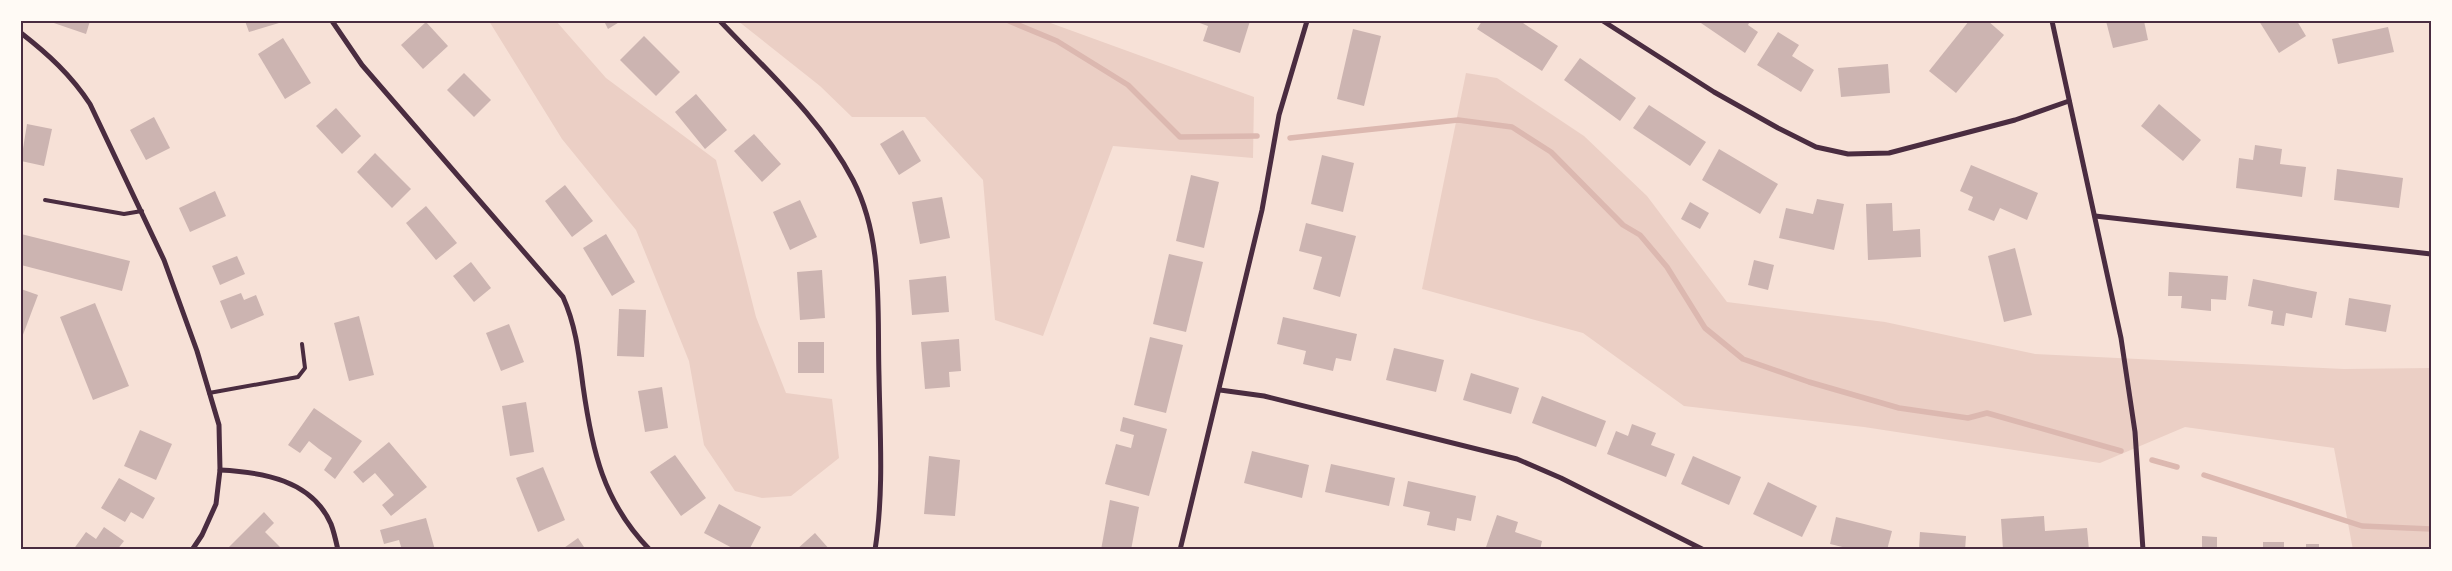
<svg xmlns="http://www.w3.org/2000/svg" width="2452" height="571" viewBox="0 0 2452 571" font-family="Quicksand,sans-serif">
  <rect width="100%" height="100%" fill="#f7e1d7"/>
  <g fill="#ebcfc5">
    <polygon points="489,21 556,21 606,78 716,160 756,317 786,393 832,399 839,458 791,496 762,498 735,491 704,445 689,361 636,230 562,139"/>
    <polygon points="738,21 1045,21 1254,97 1253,158 1113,146 1043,336 995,320 983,180 925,117 852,117 820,86"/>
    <polygon points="1466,73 1497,78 1584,136 1647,196 1727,302 1885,322 2035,354 2344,369 2431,368 2431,550 2353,550 2334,448 2185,427 2100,463 1864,427 1684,406 1583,333 1422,289"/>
  </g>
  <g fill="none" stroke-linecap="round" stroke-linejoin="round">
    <g stroke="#dcb8b0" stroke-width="5.5">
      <polyline points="1009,21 1057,41 1128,85 1180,137 1257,136"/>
      <polyline points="1290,138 1458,120 1512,127 1551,152 1623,225 1640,235 1667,267 1705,328 1743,359 1809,382 1899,408 1968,418 1987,413 2121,451"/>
      <polyline points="2152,460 2177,467"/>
      <polyline points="2204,475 2362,526 2431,529"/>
    </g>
  </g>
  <g fill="#ccb4b1">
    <polygon points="48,21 90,21 86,34"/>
    <polygon points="245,21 278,21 279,23 249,32"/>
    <polygon points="604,21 621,21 608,29"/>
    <polygon points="1194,21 1250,21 1240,53 1203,41 1208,26"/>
    <polygon points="1482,21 1520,21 1558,46 1542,71 1477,29"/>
    <polygon points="1698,21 1750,21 1748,25 1758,32 1745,53"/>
    <polygon points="1969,21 1988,21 2004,35 1956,93 1929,71"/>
    <polygon points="2106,21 2144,21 2148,40 2113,48"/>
    <polygon points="2259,21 2297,21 2306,36 2279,53"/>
    <polygon points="426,22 448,46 423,69 401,45"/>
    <polygon points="2388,27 2394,52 2338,64 2332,39"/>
    <polygon points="1353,29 1381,36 1364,106 1337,99"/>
    <polygon points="1778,32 1799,45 1792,56 1814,70 1801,92 1757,65"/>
    <polygon points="644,36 680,72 656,96 620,60"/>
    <polygon points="283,38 311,83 285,99 258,54"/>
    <polygon points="1580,58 1636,98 1620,121 1564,80"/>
    <polygon points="1888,64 1890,93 1841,97 1838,68"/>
    <polygon points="464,73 491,100 474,117 447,90"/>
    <polygon points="696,94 727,130 705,149 675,112"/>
    <polygon points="2159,104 2201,140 2183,161 2141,126"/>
    <polygon points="1649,105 1706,142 1690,166 1633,128"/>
    <polygon points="336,108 361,136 342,154 316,126"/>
    <polygon points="154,117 170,148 146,160 130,130"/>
    <polygon points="27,124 52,129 44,166 21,161"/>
    <polygon points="903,130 921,161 899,175 880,144"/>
    <polygon points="754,134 781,164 762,182 734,151"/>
    <polygon points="2255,145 2282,149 2280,164 2306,167 2302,197 2236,188 2239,158 2253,160"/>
    <polygon points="1719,149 1778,184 1760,214 1702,180"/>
    <polygon points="375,153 411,189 392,208 357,172"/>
    <polygon points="1322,155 1354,163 1343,212 1311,204"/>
    <polygon points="1971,165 2038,193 2027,220 2000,208 1994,221 1968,210 1973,197 1960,191"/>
    <polygon points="2337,169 2403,178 2399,208 2334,200"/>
    <polygon points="1191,175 1219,182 1204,248 1176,241"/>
    <polygon points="565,185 593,221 572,237 545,201"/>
    <polygon points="215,191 226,216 190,232 179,208"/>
    <polygon points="942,197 950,238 920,244 912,202"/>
    <polygon points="1817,199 1844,204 1834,250 1779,238 1786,208 1813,214"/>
    <polygon points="800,200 817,237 790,250 773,212"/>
    <polygon points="1690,202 1709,213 1700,229 1681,219"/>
    <polygon points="1892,203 1893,231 1920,229 1921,257 1868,260 1866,204"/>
    <polygon points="426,206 457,243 436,260 406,223"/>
    <polygon points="1306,223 1356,236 1340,297 1313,289 1322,257 1299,251"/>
    <polygon points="21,234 130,261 122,291 21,265"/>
    <polygon points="606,234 635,282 612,296 583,248"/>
    <polygon points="2015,248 2032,315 2004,322 1988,256"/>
    <polygon points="1169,254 1203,262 1186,332 1153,324"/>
    <polygon points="237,256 245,274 220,285 212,266"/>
    <polygon points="1754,260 1774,265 1768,290 1748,285"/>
    <polygon points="471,262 491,288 474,302 453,276"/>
    <polygon points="822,270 825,318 800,320 797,272"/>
    <polygon points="2169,272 2228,276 2226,300 2211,299 2211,311 2181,308 2182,296 2168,296"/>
    <polygon points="946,276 949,312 912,315 909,280"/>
    <polygon points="2253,279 2317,292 2312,318 2286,313 2284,326 2271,324 2273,311 2248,306"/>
    <polygon points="21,289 38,295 21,340"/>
    <polygon points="241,293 244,300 256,295 264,315 231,329 220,301"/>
    <polygon points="2349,298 2391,305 2386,332 2345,325"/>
    <polygon points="95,303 129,386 93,400 60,317"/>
    <polygon points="619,309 646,310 644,357 617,356"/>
    <polygon points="359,316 374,375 349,381 334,323"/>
    <polygon points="1283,317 1357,334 1351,361 1336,358 1333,371 1303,364 1306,351 1277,344"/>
    <polygon points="509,324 524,362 501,371 486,333"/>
    <polygon points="1150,337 1183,345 1166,413 1134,405"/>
    <polygon points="959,339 961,371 949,372 950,387 925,389 921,342"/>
    <rect x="798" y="342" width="26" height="31"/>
    <polygon points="1394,348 1444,360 1436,392 1386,380"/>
    <polygon points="1471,373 1519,388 1511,414 1463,400"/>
    <polygon points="662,387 668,428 645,432 638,391"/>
    <polygon points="1542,396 1606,421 1596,447 1532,423"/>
    <polygon points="526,402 534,452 510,456 502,406"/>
    <polygon points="314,408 362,441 335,479 324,470 332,458 319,449 309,441 300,453 288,445"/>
    <polygon points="1123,417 1167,429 1149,496 1105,484 1116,444 1131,448 1134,435 1120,431"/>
    <polygon points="1632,424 1656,433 1651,445 1675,454 1666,477 1607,454 1616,431 1628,436"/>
    <polygon points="140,430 172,444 156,480 124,466"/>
    <polygon points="389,442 427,487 391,516 382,505 394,495 375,473 363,483 353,472"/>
    <polygon points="1252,451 1309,465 1302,498 1244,483"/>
    <polygon points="675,455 706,498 681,516 650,472"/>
    <polygon points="929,456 960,460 955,516 924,514"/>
    <polygon points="1693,456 1741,477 1729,505 1681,484"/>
    <polygon points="1331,464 1395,478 1389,506 1325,492"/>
    <polygon points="543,467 565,520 538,532 516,478"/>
    <polygon points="119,478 155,498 143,519 131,512 125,522 101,508"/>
    <polygon points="1408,481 1476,496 1471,521 1457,518 1455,531 1427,525 1430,512 1403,506"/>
    <polygon points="1768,482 1817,506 1802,537 1753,514"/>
    <polygon points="1110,500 1139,507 1131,550 1101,550"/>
    <polygon points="719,504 761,527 749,550 736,550 704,533"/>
    <polygon points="264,512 274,523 265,532 283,550 231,550 229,547"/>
    <polygon points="1497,515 1518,522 1515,532 1542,541 1540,550 1485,550"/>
    <polygon points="2044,516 2045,531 2087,528 2089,550 2003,550 2001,519"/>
    <polygon points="1836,517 1892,531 1887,550 1855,550 1830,544"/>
    <polygon points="426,518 435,550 402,550 399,540 384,544 380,530"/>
    <polygon points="104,527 124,541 117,550 73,550 86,532 96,539"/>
    <polygon points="1920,532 1966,536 1965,550 1919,550"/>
    <polygon points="815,533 830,550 796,550"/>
    <polygon points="2202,536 2217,537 2217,550 2202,550"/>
    <polygon points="578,538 586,550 561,550"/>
    <rect x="2263" y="542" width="21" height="8"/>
    <rect x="2306" y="544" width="13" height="6"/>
  </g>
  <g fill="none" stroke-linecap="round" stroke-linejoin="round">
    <g stroke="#4a2c40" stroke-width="4">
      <polyline points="45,200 124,214 142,211"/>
      <polyline points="209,393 298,377 305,368 302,344"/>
    </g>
    <g stroke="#4a2c40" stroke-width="5">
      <path d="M332 21 362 65 563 297C576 326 579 355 583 386 592 450 603 502 650 550"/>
      <path d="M720 21C767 71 821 119 853 180 884 240 877 311 879 376 880 434 884 492 875 550"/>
      <polyline points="1603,21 1714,92 1778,128 1816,147 1848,154 1889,153 2015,120 2069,101"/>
      <polyline points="2052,21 2121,338 2135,432 2143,550"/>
      <path d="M21 33C48 54 71 75 90 104L164 260 197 351 219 425 220 470 216 504 202 535 192 550"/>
      <polyline points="2095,216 2431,254"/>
      <polyline points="1220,390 1264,396 1517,459 1561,478 1704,550"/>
      <path d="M220 470C262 472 312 480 331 524 334 532 336 541 338 550"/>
      <polyline points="1180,550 1262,210 1279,115 1307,21"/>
    </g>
  </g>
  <rect width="2452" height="571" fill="none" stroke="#fffaf5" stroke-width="45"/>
  <rect x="22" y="22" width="2408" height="526" fill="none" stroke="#4a2c40" stroke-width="2"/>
</svg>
